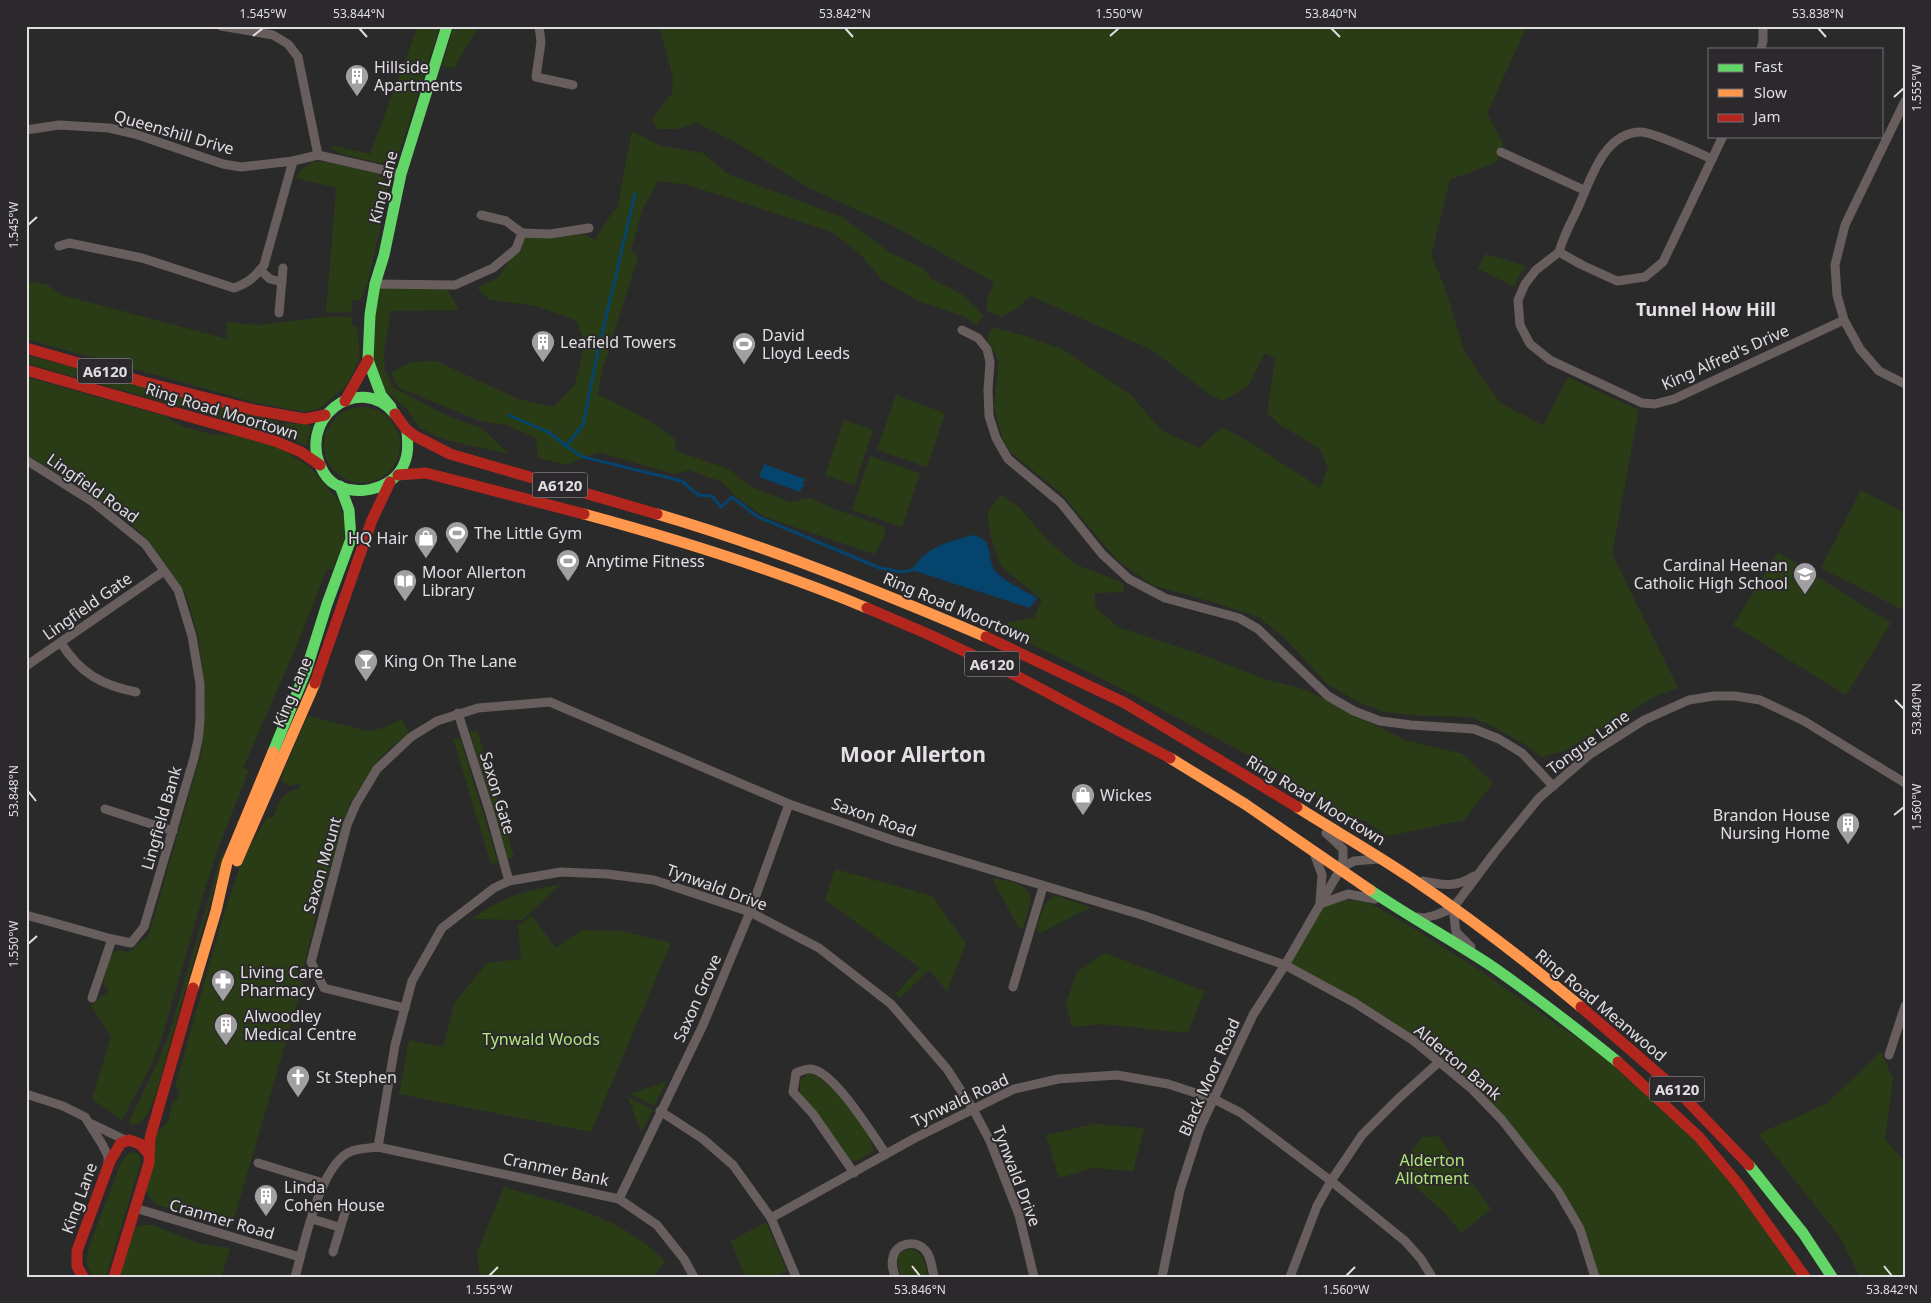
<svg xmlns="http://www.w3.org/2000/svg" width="1931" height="1303" viewBox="0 0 1931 1303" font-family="'Noto Sans',sans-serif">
  <rect width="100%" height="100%" fill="#2b2a2b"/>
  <g fill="#2a3c15">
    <polygon points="418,26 440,26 398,156 391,162 379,163 342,154 335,151 330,145 370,154"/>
    <polygon points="454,26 479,26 454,68 442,66"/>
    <polygon points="652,26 1527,26 1487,113 1503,144 1497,162 1450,180 1431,255 1446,290 1464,351 1500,403 1543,425 1568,377 1639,410 1612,554 1678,688 1658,695 1564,751 1542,757 1526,745 1488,724 1470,717 1423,716 1384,712 1360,703 1327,684 1285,638 1258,617 1213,602 1152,585 1117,560 1060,492 1011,453 1003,440 994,406 999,361 987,338 992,327 1026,336 1064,350 1131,395 1161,430 1199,448 1222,427 1253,444 1320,488 1328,468 1320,449 1279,424 1267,413 1275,359 1265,353 1248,386 1223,401 1209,394 1152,350 1031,296 1016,309 1001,317 987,311 987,300 994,282 895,227 811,189 735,142 697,123 677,129 657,129 652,119 672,93 673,78 661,32"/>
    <polygon points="632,131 661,146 703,153 728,174 842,217 891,253 923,268 932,279 962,294 984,316 976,325 965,317 916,300 882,280 859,253 832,232 688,185 658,181 643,208 631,250 638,257 602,371 598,394 648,420 675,439 676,451 729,469 751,487 790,502 810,498 834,509 884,526 885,536 874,554 765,517 735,496 722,482 689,470 674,474 598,452 566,465 538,458 536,438 507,425 480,421 399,388 391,373 411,362 436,361 518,399 554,407 575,384 585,343 576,320 536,306 490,300 477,288 498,278 525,237 544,238 584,234 595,240 614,210 617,209"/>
    <path d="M312 162H327L376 173C385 179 388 184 388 194L367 285 360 300H353L351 312 326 313 336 188 296 178 300 171Z"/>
    <polygon points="1486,254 1526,266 1518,277 1515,287 1478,269"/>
    <polygon points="26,282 46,284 62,295 227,339 226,322 257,325 326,317 352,317 352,326 357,327 360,357 350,379 344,388 324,405 318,409 305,412 253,402 26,339"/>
    <polygon points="375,284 440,284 448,291 459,310 391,311 384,352 385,370 392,387 448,416 483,429 509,454 450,441 436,436 419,427 407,409 376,383 370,315"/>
    <polygon points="26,355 278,421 274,433 26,363"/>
    <polygon points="26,377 165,416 183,427 211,434 234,435 278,447 310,467 339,502 345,521 344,542 332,570 327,569 294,652 243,768 249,770 221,840 207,882 162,1037 153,1062 122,1120 92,1099 111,1037 91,1005 109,991 103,983 110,956 118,950 129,952 149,935 202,750 205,689 198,635 185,592 152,545 140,532 97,498 26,454"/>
    <polygon points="896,395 945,413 927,467 877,450"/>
    <circle cx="362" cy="445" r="38"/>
    <polygon points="844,420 873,430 855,485 825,475"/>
    <polygon points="284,423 311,425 307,446 281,435"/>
    <polygon points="870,456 920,473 902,527 852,510"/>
    <polygon points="1861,490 1905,513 1905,611 1821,568"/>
    <polygon points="1001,495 1020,508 1048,541 1077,565 1123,583 1124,592 1094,593 1096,608 1118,627 1203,655 1265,679 1306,690 1405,740 1463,754 1493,783 1464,820 1388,836 1365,821 1340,814 1277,770 1105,680 1004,631 1008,622 1034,618 1042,600 1001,566 991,538 987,512"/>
    <polygon points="1778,552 1891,623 1846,695 1733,625"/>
    <path d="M309 716 368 731 382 728 402 719 409 733 390 748 379 759 350 803 316 915 301 979 302 987 232 1225 161 1206 155 1203 146 1192 157 1133 168 1122 173 1101H177L179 1088 175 1087 224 913 242 860 267 817 273 818C280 800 280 794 300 788V784L290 786 281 781 284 770 306 720Z"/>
    <polygon points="477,730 514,857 507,859 470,732"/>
    <polygon points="460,737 498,862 491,864 453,739"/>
    <path d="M222 853 224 854 156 1093C152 1104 145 1126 132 1125L129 1121 158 1062 169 1034Z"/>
    <polygon points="835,869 932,896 966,944 947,991 929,970 900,998 896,994 920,968 825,900"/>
    <path d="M992 878C1006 881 1028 882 1031 900L1023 929 1018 927Z"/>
    <path d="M560 885 522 920 472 919C502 898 524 890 560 885Z"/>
    <path d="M1056 896 1091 907 1040 933 1037 932C1040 919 1042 901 1056 896Z"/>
    <polygon points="1345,900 1368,902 1408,925 1478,969 1553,1022 1633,1075 1699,1137 1805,1277 1595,1277 1580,1229 1502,1120 1414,1041 1285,965 1320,904"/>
    <polygon points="531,915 556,948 582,930 622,931 671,943 591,1132 399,1094 409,1040 443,1047 455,1002 487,963 521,959 518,924 522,924"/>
    <polygon points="1105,953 1205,991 1187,1033 1101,1024 1072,1027 1066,1003 1077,972"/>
    <polygon points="1881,1052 1893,1079 1885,1139 1905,1162 1905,1277 1860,1277 1840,1237 1758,1134 1826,1104"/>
    <path d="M808 1073C827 1075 875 1134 873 1152L856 1161H851L847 1157 800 1092V1081Z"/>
    <polygon points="667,1081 654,1106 630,1094"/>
    <polygon points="628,1097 653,1110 641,1132"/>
    <polygon points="1094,1124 1144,1128 1133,1171 1093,1168 1059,1178 1046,1135"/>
    <polygon points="1438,1136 1491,1209 1461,1233 1445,1213 1411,1183 1404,1160 1423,1137"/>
    <polygon points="132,1152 139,1154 140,1164 107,1274 102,1277 94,1276 89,1270 86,1261 90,1244 121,1163 128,1154"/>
    <path d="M504 1187C563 1204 621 1216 665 1261L653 1277H480L477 1253Z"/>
    <polygon points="766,1222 787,1271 773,1277 745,1277 731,1241"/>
    <polygon points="143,1225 153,1225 200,1244 230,1248 221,1277 119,1277 133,1228"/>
    <path d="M911 1249C926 1255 925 1263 928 1277H900L897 1259 901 1252Z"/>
  </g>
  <g fill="#05446c">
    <polygon points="764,464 805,479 803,483 805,485 802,487 800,492 759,477"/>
    <path d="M973 535C994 540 986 553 994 569 999 579 1026 591 1037 598L1030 608 912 570C926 546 948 542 973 535Z"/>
  </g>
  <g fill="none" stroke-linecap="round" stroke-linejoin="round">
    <g stroke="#05446c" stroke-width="3">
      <polyline points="635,194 598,351 583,425 566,446 583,457 682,481 698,495 712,496 721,507 732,497 758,517 880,568 902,572 912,570"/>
      <polyline points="509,415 550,433 566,446"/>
    </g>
    <g stroke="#685e5e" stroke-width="9">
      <polyline points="221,26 273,35 288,44 298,57 318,155"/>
      <polyline points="539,26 541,42 536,77 573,85"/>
      <polyline points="1761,49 1763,41 1763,26"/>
      <polyline points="1905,101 1845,225 1835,265 1837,295 1844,320 1860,349 1879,371 1905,384"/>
      <polyline points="26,130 59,125 109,128 135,134 223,164 241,167 293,161 318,155 401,174"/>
      <polyline points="1501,152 1584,190"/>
      <polyline points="481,215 506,221 522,233"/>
      <path d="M59 246 69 243 142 258 234 288C248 283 255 277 264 265L293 161"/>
      <polyline points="1559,252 1536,270 1525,284 1518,300 1520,325 1530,344 1550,360 1642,403 1655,404 1674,399 1844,320"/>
      <polyline points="1559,252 1582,265 1617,281 1645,277 1663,262 1723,136"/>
      <path d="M1559 252C1563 237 1570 224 1577 210 1590 182 1603 132 1641 132 1652 132 1699 153 1712 159"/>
      <polyline points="260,270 270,279 282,282"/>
      <polyline points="375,284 455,285 493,268 516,249 522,233 550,234 589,228"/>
      <polyline points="279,313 283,268"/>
      <polyline points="962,330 978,338 987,349 990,362 988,390 989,416 996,438 1008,459 1061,503 1102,554 1129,579 1165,598 1239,618 1258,629 1328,696 1354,711 1380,721 1411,725 1474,729 1499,739 1522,753 1553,786"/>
      <polyline points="26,460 93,502 145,544 178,590 192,636 200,684 200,721 198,740 194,758 144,927 131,943 112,939 26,915"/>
      <path d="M61 643C80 673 101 685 136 692"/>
      <polyline points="26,666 164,571"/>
      <polyline points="458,713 490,813 509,881"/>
      <polyline points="105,809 173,831"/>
      <polyline points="1314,853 1322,875 1320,901"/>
      <polyline points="1341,868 1354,861 1378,859"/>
      <path d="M1423 881C1443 885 1456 888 1474 876"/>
      <polyline points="1320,904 1348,894 1375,899"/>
      <polyline points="1453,908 1456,932 1471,947"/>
      <polyline points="1417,917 1424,918 1436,915 1453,908 1495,852 1539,798 1589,755 1644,720 1689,700 1714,696 1735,696 1760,700 1804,721 1905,783"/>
      <polyline points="1013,987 1043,887"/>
      <polyline points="92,998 112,939"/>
      <polyline points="405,1008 324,988 311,962 347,825 356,804 377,769 411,737 437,721 478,708 550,702 789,804 895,841 1145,916 1285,965 1355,1003 1414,1041 1472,1089 1502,1120 1558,1191 1580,1229 1595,1277"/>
      <polyline points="1889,1055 1905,1006"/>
      <polyline points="26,1094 63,1106 85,1117 102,1144 108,1156 108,1165"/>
      <polyline points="660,1111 703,1139 733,1165 771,1218 796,1277"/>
      <polyline points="92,1124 127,1141"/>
      <polyline points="378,1147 395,1045 412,981 442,928 494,888 509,881 561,872 607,874 654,880 750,912 819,948 891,1004 947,1069 973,1109 990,1141 1019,1215 1034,1277"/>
      <polyline points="258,1163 323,1183"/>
      <path d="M854 1173 813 1114 793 1092 796 1073C801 1071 807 1068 811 1069 834 1071 872 1134 886 1154"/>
      <polyline points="619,1199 703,1025 750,912 789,804"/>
      <polyline points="135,1208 300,1257"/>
      <polyline points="771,1218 915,1138 1014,1089 1058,1079 1117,1075 1168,1084 1214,1099 1241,1113 1331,1181 1405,1241 1421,1259 1432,1277"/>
      <polyline points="312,1219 339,1227"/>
      <polyline points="333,1252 347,1206"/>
      <path d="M295 1277C304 1246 320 1162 352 1151 360 1148 370 1148 378 1147L619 1199 657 1225 684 1259 694 1277"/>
      <path d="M895 1277C893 1270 891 1264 893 1257 896 1243 916 1239 925 1250 931 1256 932 1268 934 1277"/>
      <polyline points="1162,1277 1180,1190 1200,1128 1253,1015 1285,965 1341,868 1343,859 1343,849 1326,833"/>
      <polyline points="1290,1277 1317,1206 1331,1181 1362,1135 1399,1098 1439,1062"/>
    </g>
    <g stroke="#63d668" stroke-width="11">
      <polyline points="391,407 381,395 368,360 370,315 375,284 384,255 401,174 447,26"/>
      <path d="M395 414C358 370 293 421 324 473 340 500 388 494 402 468 409 456 408 444 407 431"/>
      <polyline points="273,752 306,671 327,604 351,539 349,510 340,486"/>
      <path d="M1370 890C1410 917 1452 940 1493 967 1536 997 1577 1029 1618 1062"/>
      <polyline points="1749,1165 1803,1233 1832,1277"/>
    </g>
    <g stroke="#ff974d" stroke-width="11">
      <path d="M584 514C680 540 776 570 867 608"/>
      <path d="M657 514C769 547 878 591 986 637"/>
      <polyline points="1170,758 1245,804 1370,890"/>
      <path d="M1297 807C1335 831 1374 853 1411 878 1470 918 1526 961 1581 1007"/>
      <polyline points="237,861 315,683"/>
      <polyline points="193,988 216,911 227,863 273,752"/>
    </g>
    <g stroke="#b3261e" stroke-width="11">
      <polyline points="26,348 144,382 254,410 305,419 325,415"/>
      <polyline points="26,370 275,441 301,452 320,465"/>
      <polyline points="345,401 368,360"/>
      <polyline points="395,414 406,429 415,436 450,454 657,514"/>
      <polyline points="398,475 426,473 584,514"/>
      <polyline points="867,608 930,635 1015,675 1170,758"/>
      <polyline points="986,637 1125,703 1297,807"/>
      <polyline points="315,683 372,520 390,482"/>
      <polyline points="1581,1007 1677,1090 1749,1165"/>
      <polyline points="1618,1062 1699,1137 1739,1185 1805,1277"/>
      <polyline points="83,1277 77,1266 77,1251 110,1161 121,1143 129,1140 140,1144 149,1154"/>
      <polyline points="114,1277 149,1163 150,1138 193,988"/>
    </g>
  </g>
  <path fill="none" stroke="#e0dee0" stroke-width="2" d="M359 28 367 37M845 28 853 37M1331 28 1340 37M1818 28 1826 37M253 36 263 28M1110 36 1119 28M1894 97 1904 88M28 225 37 217M1895 700 1904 709M28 791 36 801M1894 815 1904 807M28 944 37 936M912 1266 920 1276M1884 1266 1892 1276M489 1276 498 1267M1346 1276 1355 1267"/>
  <defs>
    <g id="building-pin" transform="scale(1.25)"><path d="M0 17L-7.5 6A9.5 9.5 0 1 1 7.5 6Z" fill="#a19fa1" stroke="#2b292c"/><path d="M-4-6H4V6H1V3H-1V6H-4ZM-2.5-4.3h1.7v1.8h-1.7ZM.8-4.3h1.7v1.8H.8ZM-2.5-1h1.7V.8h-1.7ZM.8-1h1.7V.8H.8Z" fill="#fff"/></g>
    <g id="stadium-pin" transform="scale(1.25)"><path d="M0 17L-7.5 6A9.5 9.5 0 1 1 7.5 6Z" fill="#a19fa1" stroke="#2b292c"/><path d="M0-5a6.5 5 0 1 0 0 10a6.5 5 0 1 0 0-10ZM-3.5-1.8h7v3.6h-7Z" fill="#fff"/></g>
    <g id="shop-pin" transform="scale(1.25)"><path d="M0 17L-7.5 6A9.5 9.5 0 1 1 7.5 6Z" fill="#a19fa1" stroke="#2b292c"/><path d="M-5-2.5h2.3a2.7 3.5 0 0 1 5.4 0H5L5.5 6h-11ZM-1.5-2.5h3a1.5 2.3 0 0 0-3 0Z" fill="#fff"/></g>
    <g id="school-pin" transform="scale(1.25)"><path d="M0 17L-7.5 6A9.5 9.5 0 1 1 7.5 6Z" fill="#a19fa1" stroke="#2b292c"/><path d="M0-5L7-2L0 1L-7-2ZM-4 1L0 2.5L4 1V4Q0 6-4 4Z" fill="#fff"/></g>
    <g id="library-pin" transform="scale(1.25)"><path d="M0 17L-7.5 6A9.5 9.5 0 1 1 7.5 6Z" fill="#a19fa1" stroke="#2b292c"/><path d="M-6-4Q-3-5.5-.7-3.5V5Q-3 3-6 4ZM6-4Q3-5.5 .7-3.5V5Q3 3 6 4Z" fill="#fff"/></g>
    <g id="bar-pin" transform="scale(1.25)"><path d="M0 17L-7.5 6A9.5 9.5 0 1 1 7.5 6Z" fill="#a19fa1" stroke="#2b292c"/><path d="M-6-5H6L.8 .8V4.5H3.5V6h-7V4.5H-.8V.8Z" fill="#fff"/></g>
    <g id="pharmacy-pin" transform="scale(1.25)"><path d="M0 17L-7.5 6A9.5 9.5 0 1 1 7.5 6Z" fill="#a19fa1" stroke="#2b292c"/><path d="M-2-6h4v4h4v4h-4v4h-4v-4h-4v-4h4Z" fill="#fff"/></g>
    <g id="church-pin" transform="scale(1.25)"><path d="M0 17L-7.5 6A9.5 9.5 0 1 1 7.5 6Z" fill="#a19fa1" stroke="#2b292c"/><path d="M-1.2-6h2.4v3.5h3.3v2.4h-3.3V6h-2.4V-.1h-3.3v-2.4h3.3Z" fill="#fff"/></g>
  </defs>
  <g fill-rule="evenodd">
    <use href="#building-pin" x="357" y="76"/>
    <use href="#building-pin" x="543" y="342"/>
    <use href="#stadium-pin" x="744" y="344"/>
    <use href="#stadium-pin" x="457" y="533"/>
    <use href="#shop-pin" x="426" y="538"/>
    <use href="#stadium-pin" x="568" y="561"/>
    <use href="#school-pin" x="1805" y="574"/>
    <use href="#library-pin" x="405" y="581"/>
    <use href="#bar-pin" x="366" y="661"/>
    <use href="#shop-pin" x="1083" y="795"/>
    <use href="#building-pin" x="1848" y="824"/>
    <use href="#pharmacy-pin" x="223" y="981"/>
    <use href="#building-pin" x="226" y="1025"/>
    <use href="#church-pin" x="298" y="1077"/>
    <use href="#building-pin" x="266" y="1196"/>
  </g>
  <g text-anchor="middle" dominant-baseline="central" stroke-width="4" stroke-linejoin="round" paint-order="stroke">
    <g fill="#2b292c" stroke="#aaa8aa" stroke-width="1">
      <rect x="77.5" y="358.5" width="55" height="25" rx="4"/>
      <rect x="532.5" y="472.5" width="55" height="25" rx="4"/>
      <rect x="964.5" y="651.5" width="55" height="25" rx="4"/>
      <rect x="1649.5" y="1076.5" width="55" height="25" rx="4"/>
    </g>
    <g font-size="15" font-weight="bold" fill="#e0dee0">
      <text x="105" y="371">A6120</text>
      <text x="560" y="485">A6120</text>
      <text x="992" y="664">A6120</text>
      <text x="1677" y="1089">A6120</text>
    </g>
    <g font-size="16" fill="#e0dee0" stroke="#2b292c" text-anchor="start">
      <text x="374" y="67">Hillside<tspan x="374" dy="18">Apartments</tspan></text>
      <text x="762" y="335">David<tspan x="762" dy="18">Lloyd Leeds</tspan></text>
      <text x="560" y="342">Leafield Towers</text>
      <text x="474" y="533">The Little Gym</text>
      <text x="408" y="538" text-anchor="end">HQ Hair</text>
      <text x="586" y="561">Anytime Fitness</text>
      <text x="1788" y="565" text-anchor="end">Cardinal Heenan<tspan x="1788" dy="18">Catholic High School</tspan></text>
      <text x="422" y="572">Moor Allerton<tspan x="422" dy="18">Library</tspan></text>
      <text x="384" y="661">King On The Lane</text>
      <text x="1100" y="795">Wickes</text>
      <text x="1830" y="815" text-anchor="end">Brandon House<tspan x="1830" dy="18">Nursing Home</tspan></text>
      <text x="240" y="972">Living Care<tspan x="240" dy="18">Pharmacy</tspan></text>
      <text x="244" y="1016">Alwoodley<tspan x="244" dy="18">Medical Centre</tspan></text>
      <text x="316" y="1077">St Stephen</text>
      <text x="284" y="1187">Linda<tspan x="284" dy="18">Cohen House</tspan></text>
    </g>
    <g font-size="16" fill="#e0dee0" stroke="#2b292c">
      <text transform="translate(174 132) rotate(16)">Queenshill Drive</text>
      <text transform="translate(383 187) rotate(-76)">King Lane</text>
      <text transform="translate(1725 357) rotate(-24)">King Alfred's Drive</text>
      <text transform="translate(222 411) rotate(17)">Ring Road Moortown</text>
      <text transform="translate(93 488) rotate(35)">Lingfield Road</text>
      <text transform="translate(87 606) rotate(-35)">Lingfield Gate</text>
      <text transform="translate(957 608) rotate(23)">Ring Road Moortown</text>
      <text transform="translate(292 692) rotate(-67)">King Lane</text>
      <text transform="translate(1588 742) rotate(-36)">Tongue Lane</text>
      <text transform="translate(498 793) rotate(73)">Saxon Gate</text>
      <text transform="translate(1316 800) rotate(31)">Ring Road Moortown</text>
      <text transform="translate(874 817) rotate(19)">Saxon Road</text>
      <text transform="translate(161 818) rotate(-74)">Lingfield Bank</text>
      <text transform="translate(322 865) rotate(-74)">Saxon Mount</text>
      <text transform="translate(717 887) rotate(20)">Tynwald Drive</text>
      <text transform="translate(697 998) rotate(-66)">Saxon Grove</text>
      <text transform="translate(1601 1005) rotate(40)">Ring Road Meanwood</text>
      <text transform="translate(1458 1062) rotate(40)">Alderton Bank</text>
      <text transform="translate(1209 1077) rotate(-66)">Black Moor Road</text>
      <text transform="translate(960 1100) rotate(-25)">Tynwald Road</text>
      <text transform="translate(556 1169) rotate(12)">Cranmer Bank</text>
      <text transform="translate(1017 1176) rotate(69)">Tynwald Drive</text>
      <text transform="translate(79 1198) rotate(-70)">King Lane</text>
      <text transform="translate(222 1219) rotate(16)">Cranmer Road</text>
    </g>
    <g font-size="16" fill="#b0e57a" stroke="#2b292c">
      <text x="541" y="1039">Tynwald Woods</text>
      <text x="1432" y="1160">Alderton<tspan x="1432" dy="18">Allotment</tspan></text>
    </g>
    <g font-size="18" font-weight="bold" fill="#e4e1e4" stroke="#2b292c">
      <text x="1706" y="309">Tunnel How Hill</text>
    </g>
    <g font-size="21" font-weight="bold" fill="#e4e1e4" stroke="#2b292c">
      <text x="913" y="754">Moor Allerton</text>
    </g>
  </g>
  <rect width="1931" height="1303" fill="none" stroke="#2b292c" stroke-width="55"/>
  <rect x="1708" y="48" width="175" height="90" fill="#2b292c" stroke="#737174"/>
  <rect x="1718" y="64" width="25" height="8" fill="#63d668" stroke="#737174"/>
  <text x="1754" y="72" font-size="15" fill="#e0dee0">Fast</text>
  <rect x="1718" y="89" width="25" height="8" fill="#ff974d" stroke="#737174"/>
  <text x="1754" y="98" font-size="15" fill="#e0dee0">Slow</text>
  <rect x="1718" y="114" width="25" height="8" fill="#b3261e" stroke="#737174"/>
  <text x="1754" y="122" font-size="15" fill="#e0dee0">Jam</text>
  <rect x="28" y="28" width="1876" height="1248" fill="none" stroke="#e0dee0" stroke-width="2"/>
  <g font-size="12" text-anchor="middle" fill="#e0dee0">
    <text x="263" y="18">1.545°W</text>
    <text x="359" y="18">53.844°N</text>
    <text x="845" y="18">53.842°N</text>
    <text x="1119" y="18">1.550°W</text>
    <text x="1331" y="18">53.840°N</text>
    <text x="1818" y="18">53.838°N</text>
    <text transform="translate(1917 88) rotate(-90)" y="4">1.555°W</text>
    <text transform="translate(14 225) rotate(-90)" y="4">1.545°W</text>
    <text transform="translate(1917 709) rotate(-90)" y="4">53.840°N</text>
    <text transform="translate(14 791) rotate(-90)" y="4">53.848°N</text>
    <text transform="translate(1917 807) rotate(-90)" y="4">1.560°W</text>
    <text transform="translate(14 944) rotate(-90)" y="4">1.550°W</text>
    <text x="489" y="1294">1.555°W</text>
    <text x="920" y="1294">53.846°N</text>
    <text x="1346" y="1294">1.560°W</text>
    <text x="1892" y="1294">53.842°N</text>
  </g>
</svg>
